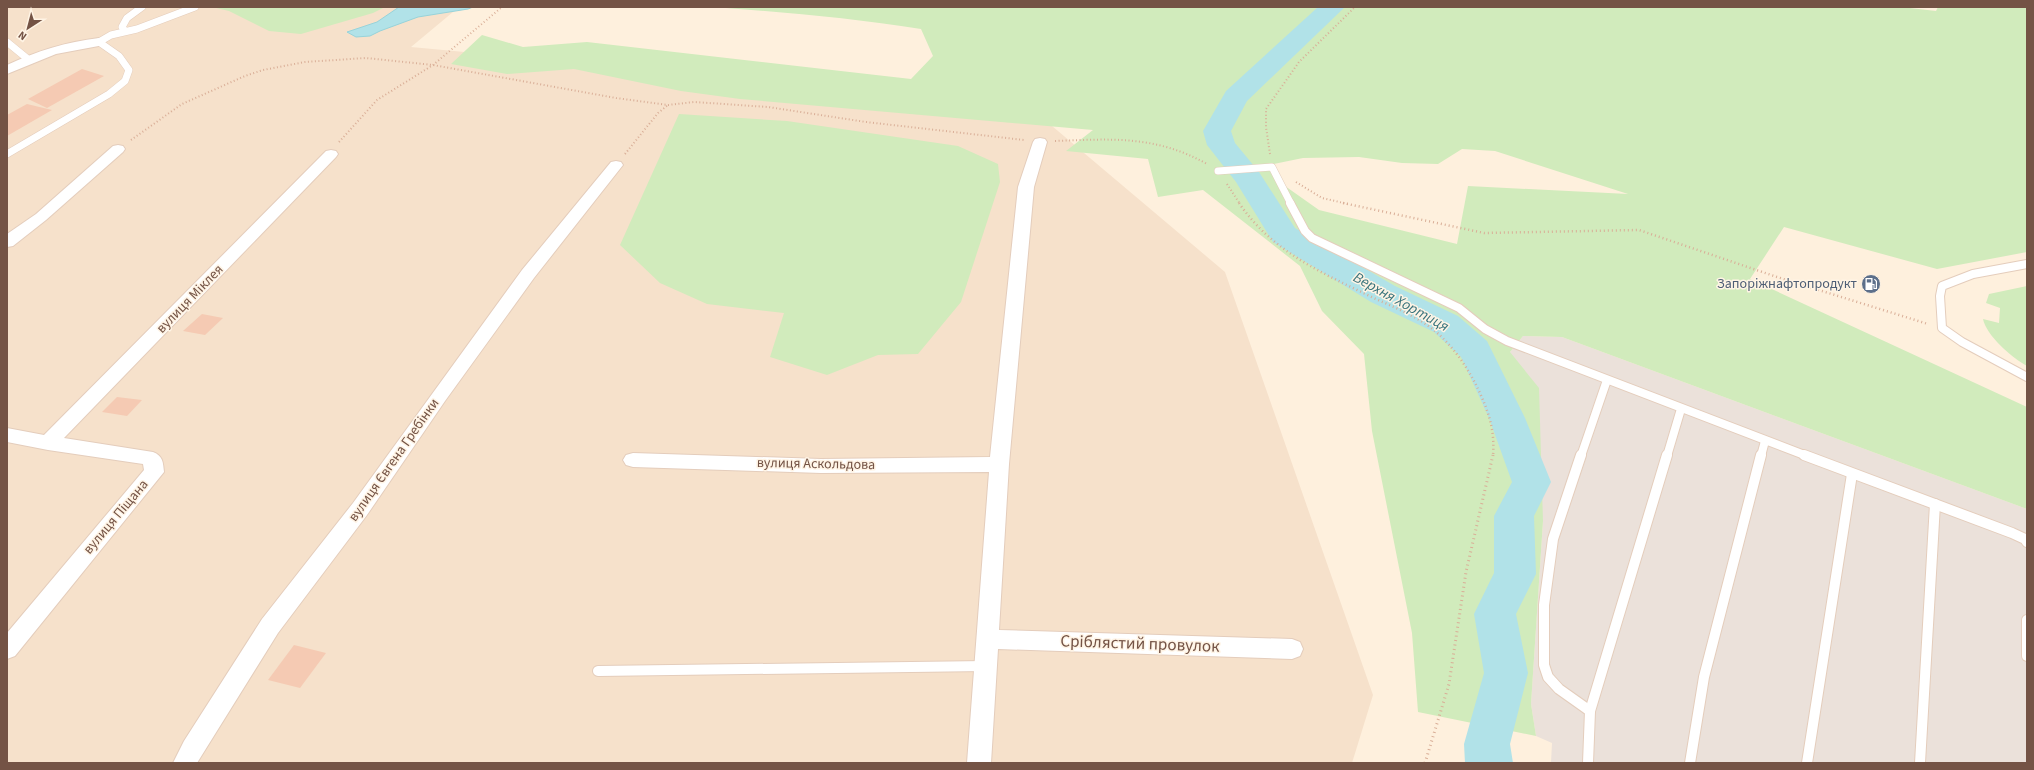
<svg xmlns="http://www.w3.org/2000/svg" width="2034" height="770" viewBox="0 0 2034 770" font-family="'Source Sans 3',sans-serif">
  <rect width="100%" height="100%" fill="#fef0dd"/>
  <polygon fill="#f6e1cb" points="7,7 459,7 411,47 1026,104 1225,272 1373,695 1352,763 7,763"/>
  <polygon fill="#ebe1da" points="1523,336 1562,337 2027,509 2027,763 1551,763 1552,743 1536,736 1531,704 1543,521 1510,352"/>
  <g fill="#d1ebbc" fill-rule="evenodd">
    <polygon points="212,7 385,7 373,13 301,34 269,31 229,11"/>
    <path d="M713 7H1901L1936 11 1938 7H2027V252L1937 269 1784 227 1750 279 2027 407V509L1562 337 1523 336 1510 352 1539 388 1543 521 1531 704 1536 736 1418 712 1412 633 1372 431 1364 354 1322 311 1300 266 1203 190 1158 197 1148 159 1066 151 1093 130 740 99 681 91 574 69 507 74 451 64 482 35 523 47 587 42 911 79 933 56 921 29C852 18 783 12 713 7ZM1462 149 1495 151 1628 194 1468 186 1457 244 1319 210 1285 186 1269 165 1303 158 1359 157 1402 163 1438 164Z"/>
    <polygon points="679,114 787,121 958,146 998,164 1000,182 961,302 918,354 878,355 827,375 770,357 784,313 707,304 660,283 620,245"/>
    <path d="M2027 286V366C2012 358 1986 335 1983 319L1999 323 2000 308 1986 303 1989 294Z"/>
  </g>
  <polygon fill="#b1e2e8" stroke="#97d3da" points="399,7 473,7 468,9 418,17 380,31 370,36 356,37 347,32 377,22"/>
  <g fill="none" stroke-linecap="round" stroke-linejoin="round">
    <polygon fill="#b1e2e8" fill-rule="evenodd" points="1318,7 1345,7 1247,101 1231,131 1235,143 1259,172 1295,228 1395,286 1458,316 1487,341 1525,418 1551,482 1534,516 1536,574 1516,614 1528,673 1510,744 1513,763 1465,763 1464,744 1484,673 1474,614 1494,573 1494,516 1512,482 1489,418 1461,357 1434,332 1371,302 1273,242 1236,182 1207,145 1203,131 1226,91"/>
  </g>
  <g fill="#f5cab3">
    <polygon points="82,69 104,76 47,108 28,99"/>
    <polygon points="27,104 52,110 7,136 7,115"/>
    <polygon points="202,314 223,318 205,335 183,331"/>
    <polygon points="117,397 142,400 127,416 102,412"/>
    <polygon points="294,645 326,653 300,688 268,680"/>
  </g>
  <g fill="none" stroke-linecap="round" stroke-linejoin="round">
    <g stroke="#e4cdbc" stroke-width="8">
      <g id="service-far2">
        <polyline points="125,31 122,27 127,18 142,7"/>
        <polyline points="7,42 29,60"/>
        <polyline points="99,42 111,35 137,29 195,7"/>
        <polyline points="7,154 109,94 125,81 129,70 119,56 99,42"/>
        <polyline points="1218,171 1272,167 1291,204"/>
      </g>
    </g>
    <g stroke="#e4cdbc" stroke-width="10">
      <g id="service-far1">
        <polyline points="1290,203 1305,231 1312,238 1459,308 1485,329 1507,341 1807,456"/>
        <polyline points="2027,264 1973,274 1942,286 1940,296 1942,328 1962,342 2027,377"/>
        <polyline points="1581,456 1607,380"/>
        <polyline points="1667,456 1681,409"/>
        <polyline points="1761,456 1765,441"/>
      </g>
    </g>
    <g stroke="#e4cdbc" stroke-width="12">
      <g id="service">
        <polyline points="1581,455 1553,539 1544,605 1544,665 1548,677 1559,689 1590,711"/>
        <polyline points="1804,455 2012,533 2025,539 2027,542"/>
        <polyline points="2027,620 2027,656"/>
        <polyline points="598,671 986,666"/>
        <polyline points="1588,763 1590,711 1667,455"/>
        <polyline points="1690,763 1704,677 1761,455"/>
        <polyline points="1807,763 1852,474"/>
        <polyline points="1920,763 1935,504"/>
      </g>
    </g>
    <g stroke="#e4cdbc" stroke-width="2">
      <g id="minor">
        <path d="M99 38 105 42 104 45 56 54 7 74V65C37 51 66 42 99 38Z"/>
        <polygon points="1040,138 1045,139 1047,142 1034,187 1009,464 999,630 1292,639 1300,642 1303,649 1300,656 1292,659 998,649 991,763 967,763 989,472 821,473 633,467 626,465 623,460 626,455 633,453 821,459 990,457 1018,187 1033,142 1035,139"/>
        <polygon points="118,145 123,146 125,149 123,152 46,220 13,246 7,247 7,234 36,214 113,146"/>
        <path d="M331 150 336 151 338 154 336 157 64 438 153 452C163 456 163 462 164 472L15 656 7 659V633L144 470 143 464 48 450 7 442V428L44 435 326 151Z"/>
        <polygon points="616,161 621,162 623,165 534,278 445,401 367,515 278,633 197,763 173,763 184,741 262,619 353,503 522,270 611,162"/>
      </g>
    </g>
    <g stroke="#d9ae97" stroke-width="2" stroke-dasharray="1 2.5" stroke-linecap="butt">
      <polyline points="131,140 182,104 245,76 263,70 305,62 366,58 433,65 616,98 668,105 694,102 768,107 866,122 1024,140"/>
      <path d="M1055 141C1112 139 1155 135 1207 164"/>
      <polyline points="339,142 377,100 433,65 502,7"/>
      <polyline points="625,154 658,113 668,105"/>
      <polyline points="1270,154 1266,127 1266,109 1299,62 1355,7"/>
      <polyline points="1296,182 1322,198 1348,204"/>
      <polyline points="1227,184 1240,204"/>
    </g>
    <g stroke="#d9ae97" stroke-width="2.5" stroke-dasharray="1 3" stroke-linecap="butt">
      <path d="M1239 203C1272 252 1324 274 1376 299 1396 308 1418 317 1435 331 1453 346 1468 368 1478 389 1489 412 1495 431 1493 456"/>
      <polyline points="1343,203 1484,233 1639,230 1777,277 1928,324"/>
    </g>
    <polyline stroke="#d9ae97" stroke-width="3" stroke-dasharray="1 3.5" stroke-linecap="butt" points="1425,763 1449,684 1466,572 1493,455"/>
    <use href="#service-far2" stroke="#fff" stroke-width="7"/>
    <use href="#service-far1" stroke="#fff" stroke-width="8"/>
    <use href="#service" stroke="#fff" stroke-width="10"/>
    <use href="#minor" fill="#fff" fill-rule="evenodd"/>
  </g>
  <defs>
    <g id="fuel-disc" transform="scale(1)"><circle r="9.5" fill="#5c6f8a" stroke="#fff4e5"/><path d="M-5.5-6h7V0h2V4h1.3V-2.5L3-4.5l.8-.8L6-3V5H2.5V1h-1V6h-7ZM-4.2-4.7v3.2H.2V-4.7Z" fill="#fff"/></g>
  </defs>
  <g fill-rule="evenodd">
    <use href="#fuel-disc" x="1871" y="284"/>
  </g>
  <g text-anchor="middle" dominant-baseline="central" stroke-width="3" stroke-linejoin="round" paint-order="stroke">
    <g font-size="14" fill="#4e5e75" stroke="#fff4e5" text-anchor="end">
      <text x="1857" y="284">Запоріжнафтопродукт</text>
    </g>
    <g font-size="14" fill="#745345" stroke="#fff4e5">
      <text transform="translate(190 299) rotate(-46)">вулиця Міклея</text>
      <text transform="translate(394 460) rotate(-55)">вулиця Євгена Гребінки</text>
      <text transform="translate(816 464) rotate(1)">вулиця Аскольдова</text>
      <text transform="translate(116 517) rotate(-50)">вулиця Піщана</text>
    </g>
    <g font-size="15" font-style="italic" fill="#38737c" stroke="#fff4e5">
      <text transform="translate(1401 302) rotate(29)">Верхня Хортиця</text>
    </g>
    <g font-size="17" fill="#745345" stroke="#fff4e5">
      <text transform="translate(1140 644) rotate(2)">Сріблястий провулок</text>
    </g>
  </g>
  <rect width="2034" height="770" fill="none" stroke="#745345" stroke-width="16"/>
  <g transform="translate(28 28) rotate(216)" stroke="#fff4e5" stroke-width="3" paint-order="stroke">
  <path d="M0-3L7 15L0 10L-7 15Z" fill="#745345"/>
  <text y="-6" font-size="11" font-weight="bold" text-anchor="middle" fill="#745345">N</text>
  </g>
</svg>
